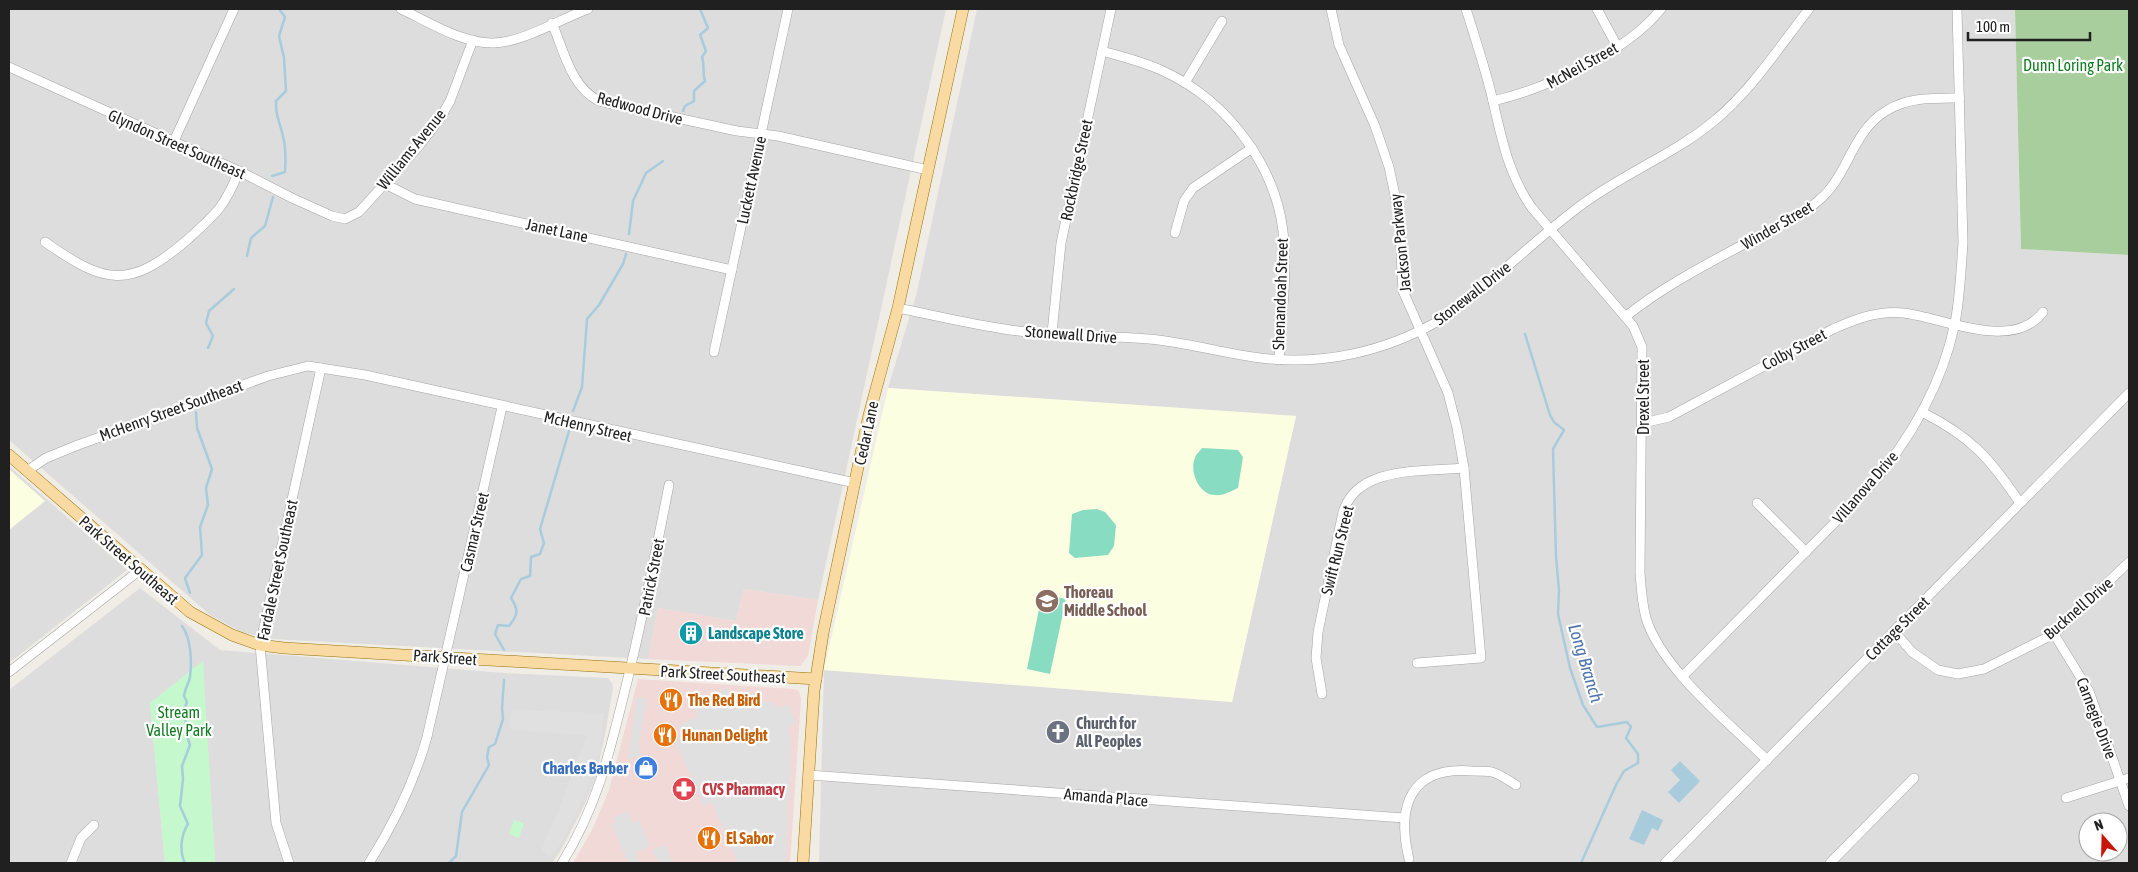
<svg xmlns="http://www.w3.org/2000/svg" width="2138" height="872" viewBox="0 0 2138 872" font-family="'Asap Condensed',sans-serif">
  <rect width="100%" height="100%" fill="#f0ede6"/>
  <g fill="#dedddd" fill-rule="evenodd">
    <polygon points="9,9 946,9 818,600 744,589 736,621 658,608 648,659 272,639 241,632 210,615 9,440"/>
    <path d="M977 9H2015L2021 249 2129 255V863H819L824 670 1232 702 1296 416 888 388 917 292ZM2088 822H2118V852H2088Z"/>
    <polygon points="9,466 127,570 9,663"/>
    <polygon points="140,588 220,650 504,673 608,678 612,683 613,688 605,735 595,780 584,806 561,850 552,863 215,863 202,662 150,703 165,863 9,863 9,690"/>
  </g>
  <g fill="#f0d9d6">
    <polygon points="744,589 818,600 808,656 800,666 648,659 658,608 736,621"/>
    <polygon points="638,679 794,689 799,691 801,699 790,863 573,863 593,828 609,790"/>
  </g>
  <g fill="#fcfee1">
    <polygon points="888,388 1296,416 1232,702 824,670"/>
    <polygon points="9,469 45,501 9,530"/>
  </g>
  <polygon fill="#a7ce9c" points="2015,9 2129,9 2129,255 2021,249"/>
  <g fill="#c5f8cd">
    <polygon points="203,661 215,863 165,863 150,703"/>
    <polygon points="514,820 524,823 519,838 509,834"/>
  </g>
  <g fill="#87dcc2">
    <path d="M1202 448 1238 450 1243 457 1238 488C1231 491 1224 496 1215 495 1199 495 1189 471 1195 458 1196 454 1200 451 1202 448Z"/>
    <polygon points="1097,509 1105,512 1116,525 1114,546 1108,555 1075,558 1069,553 1072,514 1083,510"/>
    <polygon points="1042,594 1066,599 1050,674 1027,669"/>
  </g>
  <g fill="#e0e0e0">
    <polygon points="728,688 735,701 771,702 779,708 788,704 796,722 788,727 791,745 786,863 738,863 712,802 703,806 675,740 683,736 679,725 697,717 692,703"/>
    <polygon points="637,697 647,699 639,744 641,756 628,759"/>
    <polygon points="512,710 604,713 600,753 585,795 560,845 550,857 541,850 558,811 587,735 511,730 509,726"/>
    <polygon points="629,811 632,823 639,820 650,846 636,852 639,863 628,863 612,824 616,822 614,817"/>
    <polygon points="665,845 673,863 659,863 652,850"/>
  </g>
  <g fill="#a8ccdc">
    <polygon points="1680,761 1700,781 1679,803 1668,792 1680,780 1671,770"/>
    <polygon points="1642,810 1663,820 1658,831 1652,828 1644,845 1629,839"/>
  </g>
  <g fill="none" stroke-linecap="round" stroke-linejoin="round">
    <g stroke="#a8ccdc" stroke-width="2.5">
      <path d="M683 111 685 106 694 101V91L705 81C702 72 705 66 702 57L706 51 700 35 708 28 700 9"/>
      <path d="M272 176 285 172C286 159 286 148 283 136 280 123 275 115 276 101L286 91 284 58 279 36 285 17 279 9"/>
      <polyline points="629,234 633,201 646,173 663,161"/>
      <polyline points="247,256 251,238 265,226 273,197"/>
      <polyline points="1525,334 1550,415 1554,422 1564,430 1553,449 1556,557 1559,590 1558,614 1570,668 1583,705 1597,727 1627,722 1631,727 1626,738 1638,754 1638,763 1624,771 1616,785 1581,863"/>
      <polyline points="208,348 213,336 206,323 209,311 234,289"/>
      <polyline points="573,411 582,387 587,319 599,305 623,264 626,254"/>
      <polyline points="190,593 185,578 202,555 200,527 208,505 206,488 212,469 197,428 196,412"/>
      <path d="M182 626C191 638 192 661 190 677 189 683 185 688 184 696L187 702 185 707 186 733 190 745 182 766 183 779 180 806 188 824C181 835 179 851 185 863"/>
      <path d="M504 650 495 634 498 625 509 626C518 615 519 610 511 598L521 579 530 576 531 557 540 554 544 543 540 529 569 431"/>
      <polyline points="449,863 456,856 462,812 489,765 487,757 489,747 495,744 503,719 502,708 504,680"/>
    </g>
    <g stroke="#a4a4a4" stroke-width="10">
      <g id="minor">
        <path d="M401 9C429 22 463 44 494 43 524 42 560 19 588 9"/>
        <polyline points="1331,9 1339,45 1375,126 1389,167 1399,214 1403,291 1448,393 1457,428 1464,468 1481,658 1417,663"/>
        <path d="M1466 9C1475 37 1484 65 1491 93 1501 134 1507 173 1532 208L1633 326 1642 347 1640 572C1641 587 1642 603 1646 618 1661 668 1729 723 1767 760"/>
        <polyline points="1597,9 1617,46"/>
        <path d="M552 23C564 51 571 87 599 101L737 131 778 136 928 170"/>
        <path d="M1102 51C1123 57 1144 62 1163 71 1229 101 1280 170 1284 243 1287 281 1281 321 1279 360"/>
        <polyline points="9,67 239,171 292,198 332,216 345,219 359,212 419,146 441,117 450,101 473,40"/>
        <polyline points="1185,83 1222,21"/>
        <path d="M1493 101C1545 89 1627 52 1661 9"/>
        <polyline points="174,141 234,9"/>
        <polyline points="385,184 415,199 732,270"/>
        <polyline points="1175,233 1184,201 1193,188 1252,148"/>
        <path d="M45 242C105 284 129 290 187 240 216 214 224 208 239 171"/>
        <path d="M898 308C932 315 965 323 998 328 1047 337 1099 335 1149 339 1184 342 1218 352 1253 357 1321 367 1387 352 1445 317 1492 283 1533 241 1580 206 1622 174 1673 155 1714 121 1752 90 1779 47 1809 9"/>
        <path d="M1625 317C1666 284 1713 261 1759 236 1779 225 1801 216 1818 201 1849 176 1851 132 1886 111 1908 97 1934 98 1960 98"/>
        <polyline points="1052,333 1061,243 1111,9"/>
        <polyline points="714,352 788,9"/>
        <path d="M1922 412C1971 437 1989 457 2020 503"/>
        <path d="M1643 423 1669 417 1833 329C1856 319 1878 310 1904 313 1944 318 2013 352 2043 312"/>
        <polyline points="27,471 46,458 78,445 268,376 308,366 365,375 855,483"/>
        <polyline points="1757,503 1806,552"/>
        <polyline points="1894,631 1912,652 1938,670 1958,674 1984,669 2054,634 2129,562"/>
        <polyline points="2054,634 2089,691 2129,806"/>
        <polyline points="9,672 140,570"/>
        <path d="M1682 677 1866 491C1908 443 1942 386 1955 323 1960 297 1961 270 1963 243L1957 9"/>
        <path d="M1322 694 1316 658 1318 632 1343 512C1358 465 1423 472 1464 468"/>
        <polyline points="809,775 1404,818"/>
        <polyline points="2066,798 2129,778"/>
        <path d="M1409 859C1396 805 1411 766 1472 771 1479 771 1486 771 1492 772 1500 774 1509 781 1516 785"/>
        <polyline points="71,863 81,838 94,825"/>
        <polyline points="289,863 276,823 260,645 321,368"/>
        <path d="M369 863C395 822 414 783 427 737L502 407"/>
        <path d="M562 863C599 803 610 750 627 682 643 617 656 551 669 485"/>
        <polyline points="1665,863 2129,393"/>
        <polyline points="1830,863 1914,778"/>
      </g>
    </g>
    <g stroke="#967105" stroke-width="12">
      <g id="major">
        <polyline points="9,455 190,612 232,635 260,645 284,648 816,679"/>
        <polyline points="803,863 814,691 823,633 869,415 898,308 963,9"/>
      </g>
    </g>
    <use href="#minor" stroke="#fff" stroke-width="9"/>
    <use href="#major" stroke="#f9daa2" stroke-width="11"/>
  </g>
  <defs>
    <g id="school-disc" transform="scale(1.25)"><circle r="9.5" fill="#8d6e63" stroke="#fff"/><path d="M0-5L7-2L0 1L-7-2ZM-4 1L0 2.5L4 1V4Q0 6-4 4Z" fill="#fff"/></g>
    <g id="building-disc" transform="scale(1.25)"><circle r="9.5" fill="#0f9aa8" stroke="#fff"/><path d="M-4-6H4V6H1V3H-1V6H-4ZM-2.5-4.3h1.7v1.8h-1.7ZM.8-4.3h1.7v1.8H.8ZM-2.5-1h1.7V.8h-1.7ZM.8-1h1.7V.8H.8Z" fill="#fff"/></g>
    <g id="restaurant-disc" transform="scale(1.25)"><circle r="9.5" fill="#e8710a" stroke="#fff"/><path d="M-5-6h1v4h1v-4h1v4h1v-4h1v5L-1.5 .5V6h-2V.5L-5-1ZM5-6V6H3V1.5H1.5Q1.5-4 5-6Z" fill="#fff"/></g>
    <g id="church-disc" transform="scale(1.25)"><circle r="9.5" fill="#6b7280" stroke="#fff"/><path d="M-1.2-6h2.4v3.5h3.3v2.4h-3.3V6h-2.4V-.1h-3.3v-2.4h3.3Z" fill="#fff"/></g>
    <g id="shop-disc" transform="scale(1.25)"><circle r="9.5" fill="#3f7fe0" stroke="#fff"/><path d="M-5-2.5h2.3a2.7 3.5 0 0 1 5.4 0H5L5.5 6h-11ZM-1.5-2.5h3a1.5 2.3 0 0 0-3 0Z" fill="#fff"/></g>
    <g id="pharmacy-disc" transform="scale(1.25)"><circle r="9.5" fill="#e0444e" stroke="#fff"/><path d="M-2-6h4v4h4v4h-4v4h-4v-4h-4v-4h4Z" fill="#fff"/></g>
  </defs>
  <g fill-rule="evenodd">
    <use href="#school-disc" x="1047" y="601"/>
    <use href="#building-disc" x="691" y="633"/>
    <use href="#restaurant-disc" x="671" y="700"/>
    <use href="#church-disc" x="1058" y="732"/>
    <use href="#restaurant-disc" x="665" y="735"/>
    <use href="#shop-disc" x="646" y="768"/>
    <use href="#pharmacy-disc" x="684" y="789"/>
    <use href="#restaurant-disc" x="709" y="838"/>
  </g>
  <g text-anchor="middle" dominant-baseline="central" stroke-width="4.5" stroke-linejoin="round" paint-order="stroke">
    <g font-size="16" fill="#202020" stroke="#fff">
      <text transform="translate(1582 65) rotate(-29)">McNeil Street</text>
      <text transform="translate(640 108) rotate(15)">Redwood Drive</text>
      <text transform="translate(177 144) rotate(24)">Glyndon Street Southeast</text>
      <text transform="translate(411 149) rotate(-51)">Williams Avenue</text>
      <text transform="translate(1076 170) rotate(-78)">Rockbridge Street</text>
      <text transform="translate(751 180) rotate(-78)">Luckett Avenue</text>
      <text transform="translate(1777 225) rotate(-30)">Winder Street</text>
      <text transform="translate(557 230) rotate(12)">Janet Lane</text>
      <text transform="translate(1400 243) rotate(-96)">Jackson Parkway</text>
      <text transform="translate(1472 293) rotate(-38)">Stonewall Drive</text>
      <text transform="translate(1280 294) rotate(-88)">Shenandoah Street</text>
      <text transform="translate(1071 334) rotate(4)">Stonewall Drive</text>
      <text transform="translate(1794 349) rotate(-28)">Colby Street</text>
      <text transform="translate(1643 397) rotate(-90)">Drexel Street</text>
      <text transform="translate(171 410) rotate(-20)">McHenry Street Southeast</text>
      <text transform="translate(588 426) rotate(13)">McHenry Street</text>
      <text transform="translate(866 433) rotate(-78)">Cedar Lane</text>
      <text transform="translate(1865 487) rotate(-49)">Villanova Drive</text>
      <text transform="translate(474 532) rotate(-77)">Casmar Street</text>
      <text transform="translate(1337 550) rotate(-76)">Swift Run Street</text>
      <text transform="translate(129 560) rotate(41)">Park Street Southeast</text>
      <text transform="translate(277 570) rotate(-78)">Fardale Street Southeast</text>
      <text transform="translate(651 577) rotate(-79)">Patrick Street</text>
      <text transform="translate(2078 608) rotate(-41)">Bucknell Drive</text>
      <text transform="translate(1897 628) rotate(-45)">Cottage Street</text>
      <text transform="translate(445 657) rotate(4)">Park Street</text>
      <text transform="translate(723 674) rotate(3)">Park Street Southeast</text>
      <text transform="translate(2097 718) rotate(69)">Carnegie Drive</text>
      <text transform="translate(1106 797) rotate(5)">Amanda Place</text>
    </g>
    <g font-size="16" fill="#0f7c20" stroke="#fff">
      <text x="2073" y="65">Dunn Loring Park</text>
      <text x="179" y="712">Stream<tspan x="179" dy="18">Valley Park</tspan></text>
    </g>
    <g font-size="16" font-weight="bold" fill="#785e54" stroke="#fff" text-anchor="start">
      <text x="1064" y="592">Thoreau<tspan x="1064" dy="18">Middle School</tspan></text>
    </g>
    <g font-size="16" font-weight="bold" fill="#0d838f" stroke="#fff" text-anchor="start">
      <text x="708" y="633">Landscape Store</text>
    </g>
    <g font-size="16" font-weight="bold" fill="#c56008" stroke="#fff" text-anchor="start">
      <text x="688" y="700">The Red Bird</text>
      <text x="682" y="735">Hunan Delight</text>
      <text x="726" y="838">El Sabor</text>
    </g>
    <g font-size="16" font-weight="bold" fill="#5b616d" stroke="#fff" text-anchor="start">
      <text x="1076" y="723">Church for<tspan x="1076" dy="18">All Peoples</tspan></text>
    </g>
    <g font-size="16" font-weight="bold" fill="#366cbe" stroke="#fff" text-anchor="end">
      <text x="628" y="768">Charles Barber</text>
    </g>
    <g font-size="16" font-weight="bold" fill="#be3a42" stroke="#fff" text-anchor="start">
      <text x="702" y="789">CVS Pharmacy</text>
    </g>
    <g font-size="18" font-style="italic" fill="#4e76ad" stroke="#fff">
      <text transform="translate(1586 663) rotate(73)">Long Branch</text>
    </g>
  </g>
  <rect width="2138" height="872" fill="none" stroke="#202020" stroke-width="20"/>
  <g transform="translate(2103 837) rotate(340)"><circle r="24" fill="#ffffff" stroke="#a6a6a6"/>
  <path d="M0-4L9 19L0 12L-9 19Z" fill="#c91506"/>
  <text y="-8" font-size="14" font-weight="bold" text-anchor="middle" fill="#202020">N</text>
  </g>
  <path d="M1968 32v8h122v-8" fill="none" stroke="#202020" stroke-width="2.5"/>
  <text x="1976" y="32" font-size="15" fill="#202020" stroke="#ffffff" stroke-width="4" paint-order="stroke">100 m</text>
</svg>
